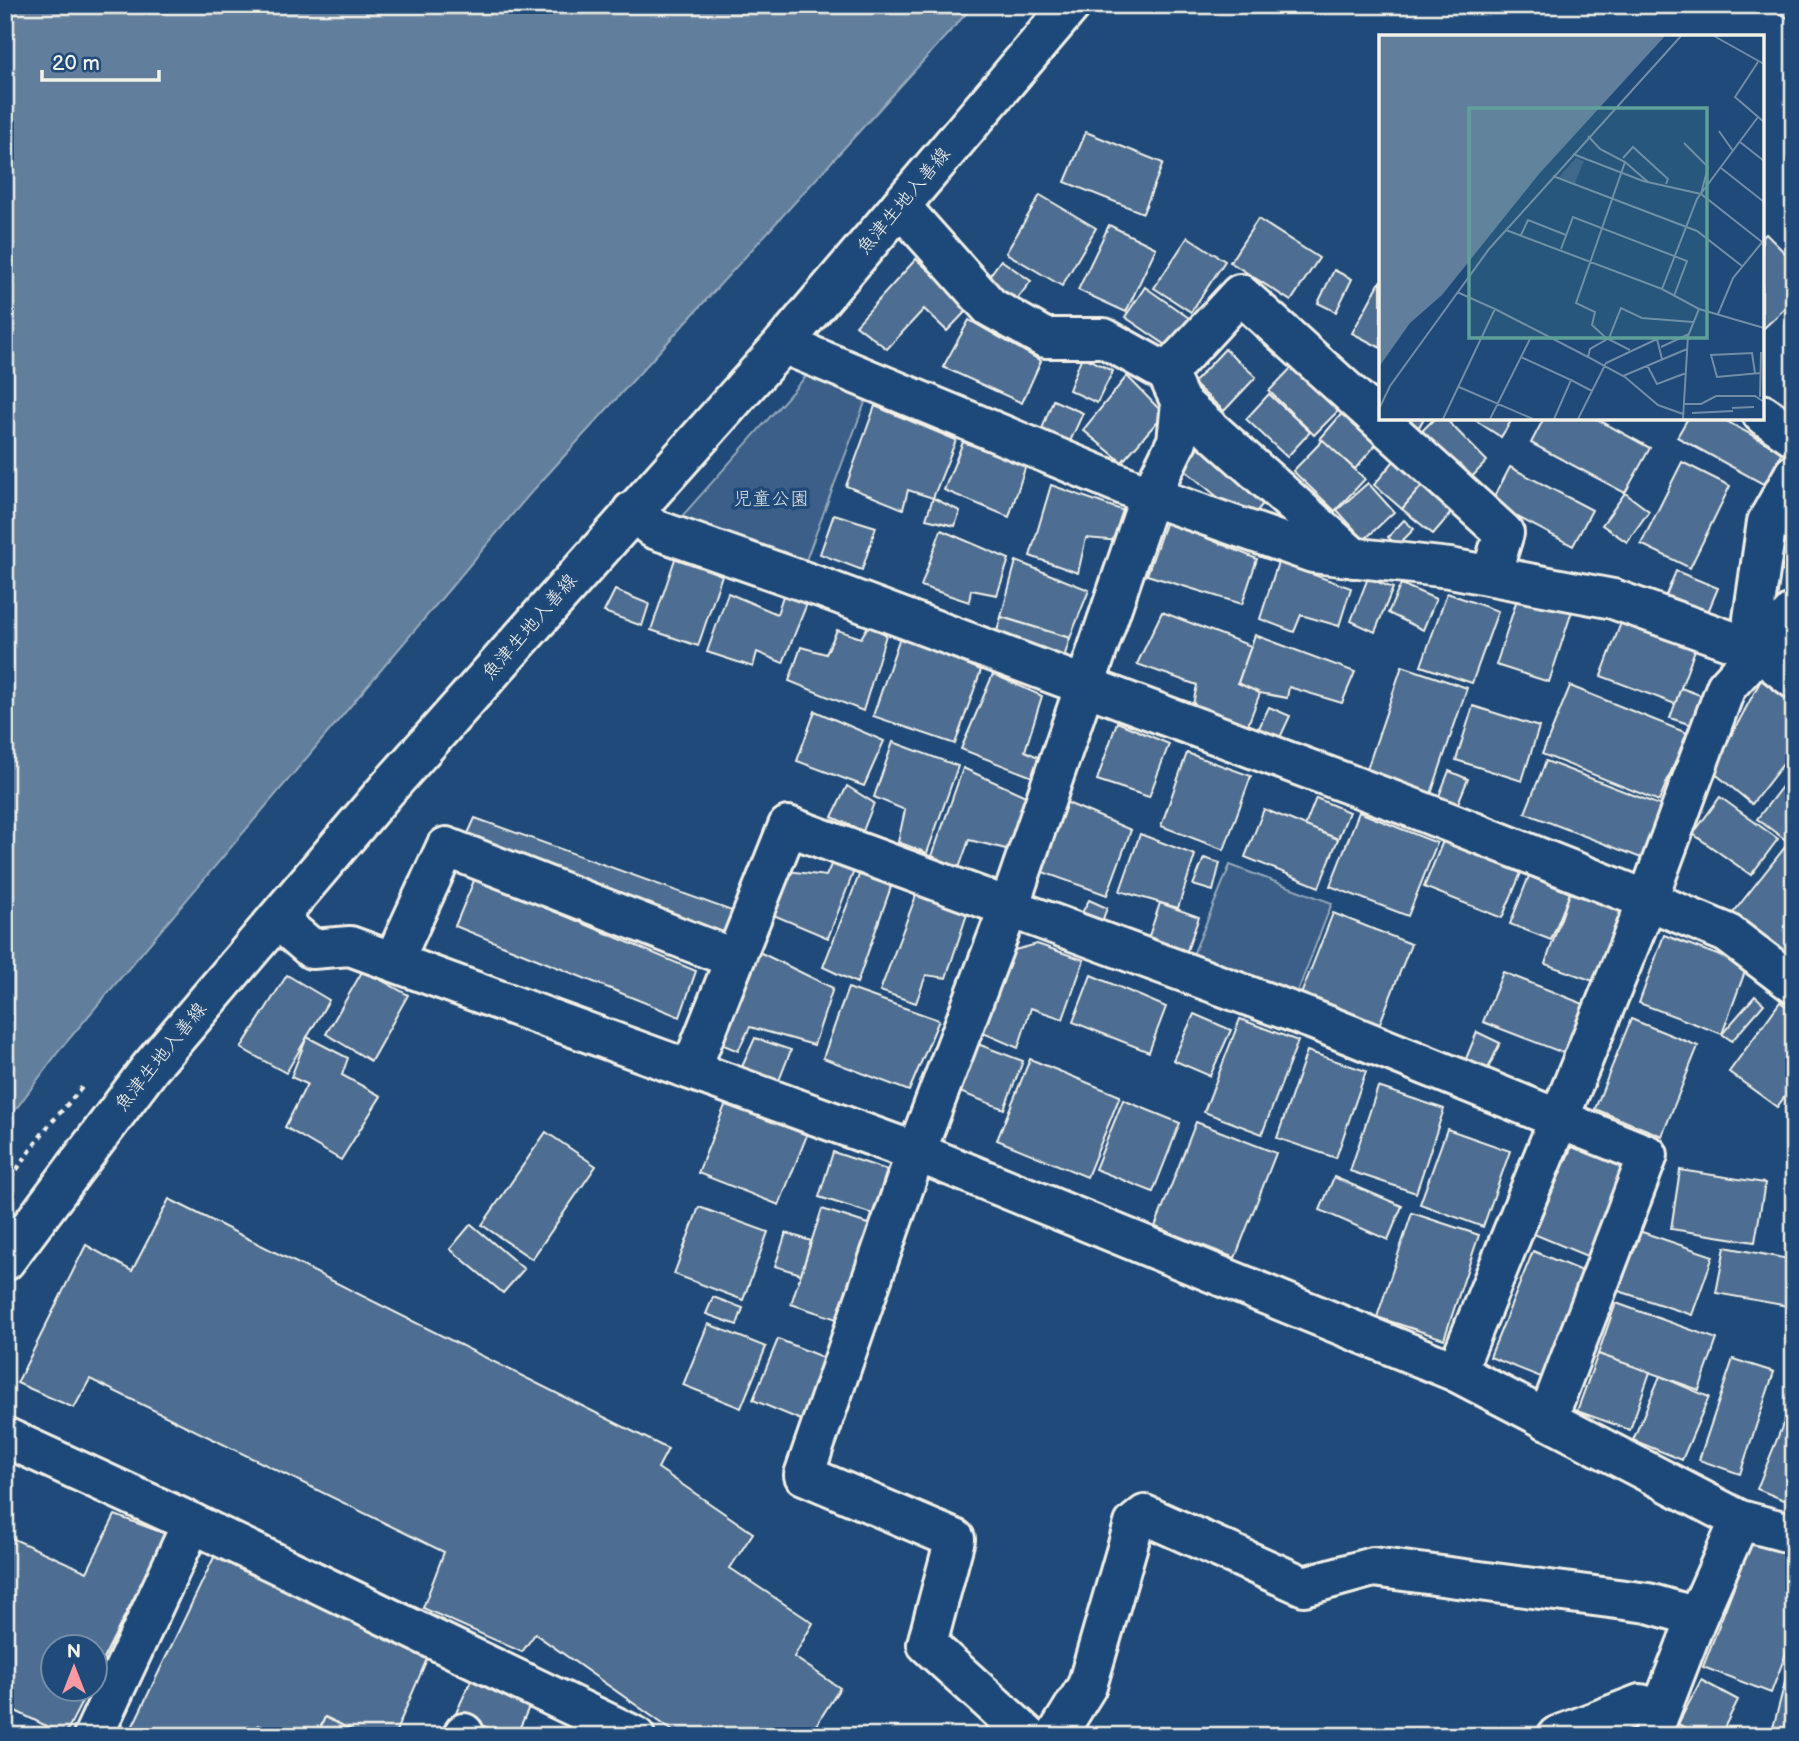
<svg xmlns="http://www.w3.org/2000/svg" width="1799" height="1741" viewBox="0 0 1799 1741" font-family="'Balsamiq Sans','Klee One',sans-serif">
  <rect width="100%" height="100%" fill="#1f4a7a"/>
  <filter id="ink" filterUnits="userSpaceOnUse"><feTurbulence type="fractalNoise" baseFrequency=".0143" numOctaves="2"/><feDisplacementMap in="SourceGraphic" scale="14" xChannelSelector="R" yChannelSelector="G"/><feConvolveMatrix kernelMatrix="1 2 1 2 8 2 1 2 1" color-interpolation-filters="sRGB"/></filter>
  <g filter="url(#ink)">
    <g fill="#3a5f88" stroke="#97a8b8" stroke-width="2">
      <polygon points="808,374 867,397 803,568 676,523"/>
      <polygon points="1230,865 1332,903 1294,1001 1190,962"/>
    </g>
    <polygon fill="#627e9d" stroke="#9cacbb" stroke-width="2" points="5,5 974,5 528,496 58,1052 5,1124"/>
    <g fill="#4d6e92" stroke="#f4f1e8" stroke-width="2">
      <polygon points="1782,5 1794,5 1794,22 1778,12"/>
      <polygon points="1086,132 1163,163 1143,213 1065,182"/>
      <polygon points="1040,195 1096,228 1062,286 1006,253"/>
      <polygon points="1258,219 1319,258 1291,301 1230,262"/>
      <polygon points="1109,225 1156,248 1126,312 1078,290"/>
      <polygon points="1766,234 1794,262 1794,300 1762,330 1762,238"/>
      <polygon points="1188,237 1225,261 1191,312 1154,288"/>
      <polygon points="916,259 970,307 947,331 924,309 887,349 856,325"/>
      <polygon points="1001,260 1031,281 1014,303 985,282"/>
      <polygon points="1334,270 1352,279 1336,312 1318,303"/>
      <polygon points="1381,280 1381,348 1352,333"/>
      <polygon points="1145,287 1189,318 1169,347 1125,317"/>
      <polygon points="969,320 1041,361 1022,403 943,367"/>
      <polygon points="1225,349 1256,377 1224,411 1193,383"/>
      <polygon points="1082,356 1113,371 1097,403 1069,390"/>
      <polygon points="1295,364 1340,409 1314,435 1269,391"/>
      <polygon points="1127,376 1164,414 1122,462 1083,430"/>
      <polygon points="1269,394 1310,432 1287,457 1246,419"/>
      <polygon points="1053,400 1083,413 1067,448 1039,437"/>
      <polygon points="875,406 956,440 933,498 908,490 903,509 846,486"/>
      <polygon points="1344,411 1379,441 1355,469 1320,439"/>
      <polygon points="1404,418 1424,418 1419,427"/>
      <polygon points="1435,418 1445,418 1487,461 1468,481 1420,433"/>
      <polygon points="1472,418 1513,418 1501,437"/>
      <polygon points="1544,418 1595,418 1650,448 1625,493 1531,443"/>
      <polygon points="1688,418 1721,418 1782,452 1765,485 1677,437"/>
      <polygon points="1205,439 1271,494 1248,522 1181,467"/>
      <polygon points="1323,440 1365,479 1335,511 1293,471"/>
      <polygon points="963,442 1026,465 1009,517 944,490"/>
      <polygon points="1398,456 1427,480 1402,509 1374,485"/>
      <polygon points="1682,462 1730,486 1690,568 1641,544"/>
      <polygon points="1510,467 1592,510 1573,546 1491,503"/>
      <polygon points="1427,480 1457,506 1433,534 1402,509"/>
      <polygon points="1368,483 1394,512 1364,540 1337,510"/>
      <polygon points="1051,485 1130,513 1120,541 1086,538 1078,573 1030,556"/>
      <polygon points="1625,493 1649,511 1627,542 1602,525"/>
      <polygon points="933,498 960,511 955,526 926,519"/>
      <polygon points="834,514 876,527 862,570 820,554"/>
      <polygon points="1404,520 1414,529 1397,546 1388,537"/>
      <polygon points="1166,521 1257,559 1242,604 1147,575"/>
      <polygon points="941,530 1009,559 997,595 971,590 969,602 921,586"/>
      <polygon points="1794,552 1794,578 1781,570"/>
      <polygon points="676,556 722,575 698,646 651,630"/>
      <polygon points="1016,561 1089,590 1070,638 1001,617"/>
      <polygon points="1278,562 1351,588 1339,626 1301,615 1294,632 1260,619"/>
      <polygon points="1676,571 1718,588 1708,612 1666,595"/>
      <polygon points="1368,578 1393,588 1375,632 1351,621"/>
      <polygon points="1401,584 1436,599 1423,630 1388,613"/>
      <polygon points="615,590 649,604 642,626 604,612"/>
      <polygon points="728,593 777,614 784,593 808,601 783,663 757,652 753,667 707,652"/>
      <polygon points="1447,593 1498,611 1472,683 1421,666"/>
      <polygon points="1519,593 1572,611 1549,682 1496,665"/>
      <polygon points="1162,612 1251,646 1238,683 1260,693 1246,730 1191,714 1197,685 1137,664"/>
      <polygon points="1001,617 1070,638 1063,661 996,635"/>
      <polygon points="1622,620 1696,647 1675,704 1601,676"/>
      <polygon points="870,623 886,635 863,711 789,681 801,647 826,654 837,630 861,638"/>
      <polygon points="1255,635 1355,672 1342,703 1289,687 1287,698 1260,693 1238,683"/>
      <polygon points="900,637 981,670 955,744 873,716"/>
      <polygon points="1402,666 1467,688 1430,797 1365,775"/>
      <polygon points="993,674 1042,696 1025,751 1040,758 1035,778 961,749"/>
      <polygon points="1761,680 1794,705 1794,750 1752,804 1712,771"/>
      <polygon points="1570,686 1687,733 1659,801 1542,754"/>
      <polygon points="1681,688 1708,698 1698,727 1670,718"/>
      <polygon points="1473,706 1539,727 1522,781 1456,760"/>
      <polygon points="1269,707 1290,716 1278,742 1257,732"/>
      <polygon points="815,711 884,741 864,786 797,761"/>
      <polygon points="1117,722 1169,744 1149,797 1097,780"/>
      <polygon points="893,742 958,766 927,853 898,842 905,810 874,797"/>
      <polygon points="1187,753 1251,776 1224,850 1161,826"/>
      <polygon points="1546,761 1662,806 1641,858 1525,813"/>
      <polygon points="963,768 1028,797 1010,850 969,840 959,868 932,856"/>
      <polygon points="1449,771 1468,779 1456,808 1437,801"/>
      <polygon points="1794,771 1794,846 1757,819"/>
      <polygon points="847,786 874,803 863,831 832,817"/>
      <polygon points="1720,797 1778,839 1751,875 1693,834"/>
      <polygon points="1316,798 1349,812 1338,839 1305,826"/>
      <polygon points="1063,801 1131,830 1107,895 1037,870"/>
      <polygon points="1264,809 1338,839 1319,887 1245,857"/>
      <polygon points="1359,812 1437,843 1408,916 1330,886"/>
      <polygon points="475,818 732,911 725,933 466,838"/>
      <polygon points="1140,834 1195,855 1178,908 1120,891"/>
      <polygon points="1443,841 1521,873 1502,918 1424,887"/>
      <polygon points="1786,846 1794,852 1794,954 1790,958 1733,913"/>
      <polygon points="834,858 855,868 828,938 771,914 788,871 826,876"/>
      <polygon points="1204,858 1220,863 1213,891 1193,885"/>
      <polygon points="861,870 892,884 857,983 823,967"/>
      <polygon points="1529,876 1570,893 1551,940 1510,924"/>
      <polygon points="475,878 696,971 680,1017 455,926"/>
      <polygon points="917,893 968,911 946,978 926,975 916,1003 880,991"/>
      <polygon points="1570,893 1624,912 1599,983 1545,964"/>
      <polygon points="1089,900 1107,908 1100,927 1079,918"/>
      <polygon points="1160,903 1199,917 1184,959 1147,942"/>
      <polygon points="1333,913 1411,944 1378,1028 1300,997"/>
      <polygon points="1664,935 1747,966 1722,1034 1639,1003"/>
      <polygon points="1037,944 1084,960 1063,1019 1031,1008 1018,1048 981,1032 1011,951"/>
      <polygon points="755,950 833,988 814,1045 750,1027 738,1051 719,1043"/>
      <polygon points="363,970 408,995 371,1061 326,1034"/>
      <polygon points="1503,972 1586,1005 1566,1054 1483,1022"/>
      <polygon points="287,975 329,1000 286,1073 241,1048"/>
      <polygon points="1091,975 1166,1007 1149,1052 1073,1022"/>
      <polygon points="848,988 939,1020 909,1091 823,1058"/>
      <polygon points="1755,996 1764,1004 1732,1041 1722,1034"/>
      <polygon points="1780,1002 1794,1012 1794,1084 1777,1107 1729,1072"/>
      <polygon points="1194,1014 1231,1030 1210,1076 1173,1060"/>
      <polygon points="1240,1019 1298,1041 1262,1134 1204,1112"/>
      <polygon points="1631,1019 1698,1046 1662,1136 1595,1109"/>
      <polygon points="1477,1032 1500,1043 1487,1071 1465,1061"/>
      <polygon points="307,1037 348,1058 342,1075 381,1096 341,1160 285,1127 307,1084 291,1077"/>
      <polygon points="755,1038 791,1050 778,1083 741,1069"/>
      <polygon points="975,1043 1023,1061 1004,1109 957,1091"/>
      <polygon points="1307,1051 1366,1071 1336,1158 1277,1138"/>
      <polygon points="1030,1059 1120,1096 1087,1177 997,1140"/>
      <polygon points="1378,1087 1444,1109 1416,1193 1350,1171"/>
      <polygon points="1123,1100 1180,1123 1153,1192 1095,1169"/>
      <polygon points="726,1103 807,1135 779,1205 698,1173"/>
      <polygon points="1196,1122 1276,1153 1235,1258 1155,1227"/>
      <polygon points="1447,1129 1510,1151 1483,1227 1420,1204"/>
      <polygon points="546,1132 596,1166 532,1259 482,1225"/>
      <polygon points="1572,1146 1627,1169 1589,1257 1534,1234"/>
      <polygon points="833,1152 887,1170 873,1214 819,1197"/>
      <polygon points="1680,1170 1765,1183 1755,1242 1671,1229"/>
      <polygon points="1334,1177 1402,1206 1388,1240 1320,1210"/>
      <polygon points="169,1199 668,1449 658,1468 753,1533 730,1568 813,1623 794,1657 840,1688 809,1736 680,1736 535,1634 522,1652 423,1608 444,1552 90,1379 74,1408 17,1383 86,1245 132,1271"/>
      <polygon points="699,1207 768,1232 743,1300 674,1274"/>
      <polygon points="822,1209 874,1226 843,1321 791,1304"/>
      <polygon points="1412,1213 1479,1235 1444,1339 1377,1317"/>
      <polygon points="471,1224 524,1269 503,1293 450,1249"/>
      <polygon points="1639,1231 1713,1256 1692,1315 1619,1291"/>
      <polygon points="786,1233 811,1241 801,1274 775,1266"/>
      <polygon points="1725,1247 1794,1260 1794,1276 1788,1306 1716,1293"/>
      <polygon points="1533,1251 1589,1274 1546,1379 1490,1357"/>
      <polygon points="713,1297 743,1308 737,1325 706,1314"/>
      <polygon points="1616,1303 1717,1339 1699,1390 1598,1354"/>
      <polygon points="708,1324 766,1347 741,1408 683,1385"/>
      <polygon points="778,1339 827,1359 801,1420 753,1400"/>
      <polygon points="1598,1354 1650,1372 1630,1430 1577,1411"/>
      <polygon points="1733,1359 1774,1372 1740,1474 1699,1460"/>
      <polygon points="1660,1376 1709,1397 1682,1460 1633,1440"/>
      <polygon points="1794,1397 1794,1504 1757,1489"/>
      <polygon points="115,1515 166,1534 94,1677 94,1646 52,1646 52,1688 89,1688 65,1735 5,1706 5,1535 87,1572"/>
      <polygon points="1753,1537 1794,1552 1794,1632 1771,1693 1703,1667"/>
      <polygon points="215,1555 427,1659 394,1736 364,1736 325,1717 317,1736 289,1736 258,1725 253,1736 128,1736"/>
      <polygon points="1788,1671 1794,1672 1794,1733 1773,1728"/>
      <polygon points="472,1678 530,1705 516,1736 505,1736 456,1713"/>
      <polygon points="1701,1680 1738,1700 1720,1736 1701,1736 1678,1724"/>
      <polygon points="325,1717 364,1736 317,1736"/>
    </g>
    <g fill="none" stroke-linecap="round" stroke-linejoin="round">
      <g stroke="#f4f1e8" stroke-width="44">
        <g id="minor">
          <polyline points="900,206 990,307 1045,338 1104,338 1167,373 1181,403 1177,441 1150,496 1009,907 916,1152 804,1475 955,1539 927,1644 1028,1736"/>
          <polyline points="783,344 1150,496 1313,553 1450,568 1613,599 1757,650 1794,679"/>
          <polyline points="1167,373 1240,294 1504,533 1491,575"/>
          <polyline points="1181,403 1354,558"/>
          <polyline points="1762,414 1794,436"/>
          <polyline points="632,511 654,529 823,588 1413,808 1647,900 1727,933 1794,984"/>
          <polyline points="1757,650 1753,619 1767,522 1794,474"/>
          <polyline points="277,919 312,949 350,946 916,1152 1456,1372 1740,1520 1794,1534"/>
          <polyline points="394,960 446,847 735,959"/>
          <polyline points="691,1069 788,826 1314,1020 1648,1155 1547,1420"/>
          <polyline points="1456,1372 1645,907 1726,687 1794,612"/>
          <polyline points="5,1437 192,1523 93,1736"/>
          <polyline points="192,1523 635,1736"/>
          <polyline points="463,1736 464,1733"/>
          <polyline points="1056,1736 1087,1686 1134,1524 1145,1515 1304,1586 1373,1567 1648,1603 1697,1617"/>
          <polyline points="1557,1736 1640,1704 1661,1709"/>
          <polyline points="1655,1736 1656,1723 1697,1617 1740,1520"/>
        </g>
      </g>
      <g stroke="#f4f1e8" stroke-width="44">
        <polyline id="major" points="5,1261 150,1068 388,788 783,344 1071,5"/>
      </g>
      <polyline stroke="#f4f1e8" stroke-width="4.5" stroke-dasharray="5 5" stroke-linecap="butt" points="5,1186 45,1130 84,1085"/>
      <use href="#minor" stroke="#1f4a7a" stroke-width="38"/>
      <use href="#major" stroke="#1f4a7a" stroke-width="38"/>
    </g>
  </g>
  <g text-anchor="middle" dominant-baseline="central" stroke-width="7" stroke-linejoin="round" paint-order="stroke">
    <g font-size="19" fill="#f4f1e8" stroke="#1f4a7a">
      <text transform="translate(904 201) rotate(-50)">魚津生地入善線</text>
      <text transform="translate(530 627) rotate(-49)">魚津生地入善線</text>
      <text transform="translate(161 1057) rotate(-51)">魚津生地入善線</text>
    </g>
    <g font-size="19" fill="#e1e2de" stroke="#1f4a7a">
      <text x="771" y="499">児童公園</text>
    </g>
  </g>
  <g transform="translate(1379 35)">
    <rect width="385" height="385" fill="#1f4a7a"/>
    <path d="M197 123 205 126 196 148 180 142Z" fill="#3a5f88"/>
    <path d="M0 1H286L160 139 63 260 31 288 0 332Z" fill="#627e9d"/>
    <path fill="none" stroke="#748da6" stroke-width="2" d="M335 1 385 29M379 27 356 62 385 87M340 96 354 116M209 101 221 114 246 127 197 268 216 277 213 290 227 303 251 315M361 107 385 126M305 108 329 132 322 159M194 119 264 146 322 159 383 207M244 123 254 112 289 144 287 149M246 127 269 147M342 133 385 167M174 141 318 196 363 231M127 195 283 254 320 274 385 293M142 200 149 185 187 200M182 214 194 182 308 226 295 261M283 254 318 164 379 82M116 274 209 322M339 279 354 243 385 205M282 312 310 299M142 322 152 302M268 330 278 349 307 338M376 338 373 318 332 320 338 342 381 338M244 341 308 314M192 345 213 356M80 352 154 384M381 362 382 317M304 369H322L337 361H376L385 367M353 373 375 372M0 374 11 351 110 214 302 1M313 378 354 376M304 379 279 370 246 342 209 322 211 314 230 303 242 273 263 283 314 287M64 384 116 274 78 257M111 384 142 322 192 345 175 384M199 384 227 328 278 304 283 324M304 384 309 301 320 274"/>
    <path fill="#5fa199" fill-opacity="0.15" stroke="#5fa199" stroke-width="3.5" d="M90 73H328V303H90Z"/>
    <rect width="385" height="385" fill="none" stroke="#f4f1e8" stroke-width="3.5"/>
  </g>
  <rect width="1799" height="1741" fill="none" stroke="#1f4a7a" stroke-width="28"/>
  <rect x="14" y="14" width="1771" height="1713" fill="none" stroke="#f4f1e8" stroke-width="2.5" filter="url(#ink)"/>
  <g transform="translate(74 1668)"><circle r="33" fill="#1f4a7a" stroke="#748da6" stroke-width="2"/>
  <path d="M0-5L12 26L0 18L-12 26Z" fill="#ff9aa2"/>
  <text y="-10" font-size="19" font-weight="bold" text-anchor="middle" fill="#f4f1e8">N</text>
  </g>
  <path d="M42 70v10h117v-10" fill="none" stroke="#f4f1e8" stroke-width="3.5"/>
  <text x="52" y="70" font-size="21" fill="#f4f1e8" stroke="#1f4a7a" stroke-width="5" paint-order="stroke">20 m</text>
</svg>
